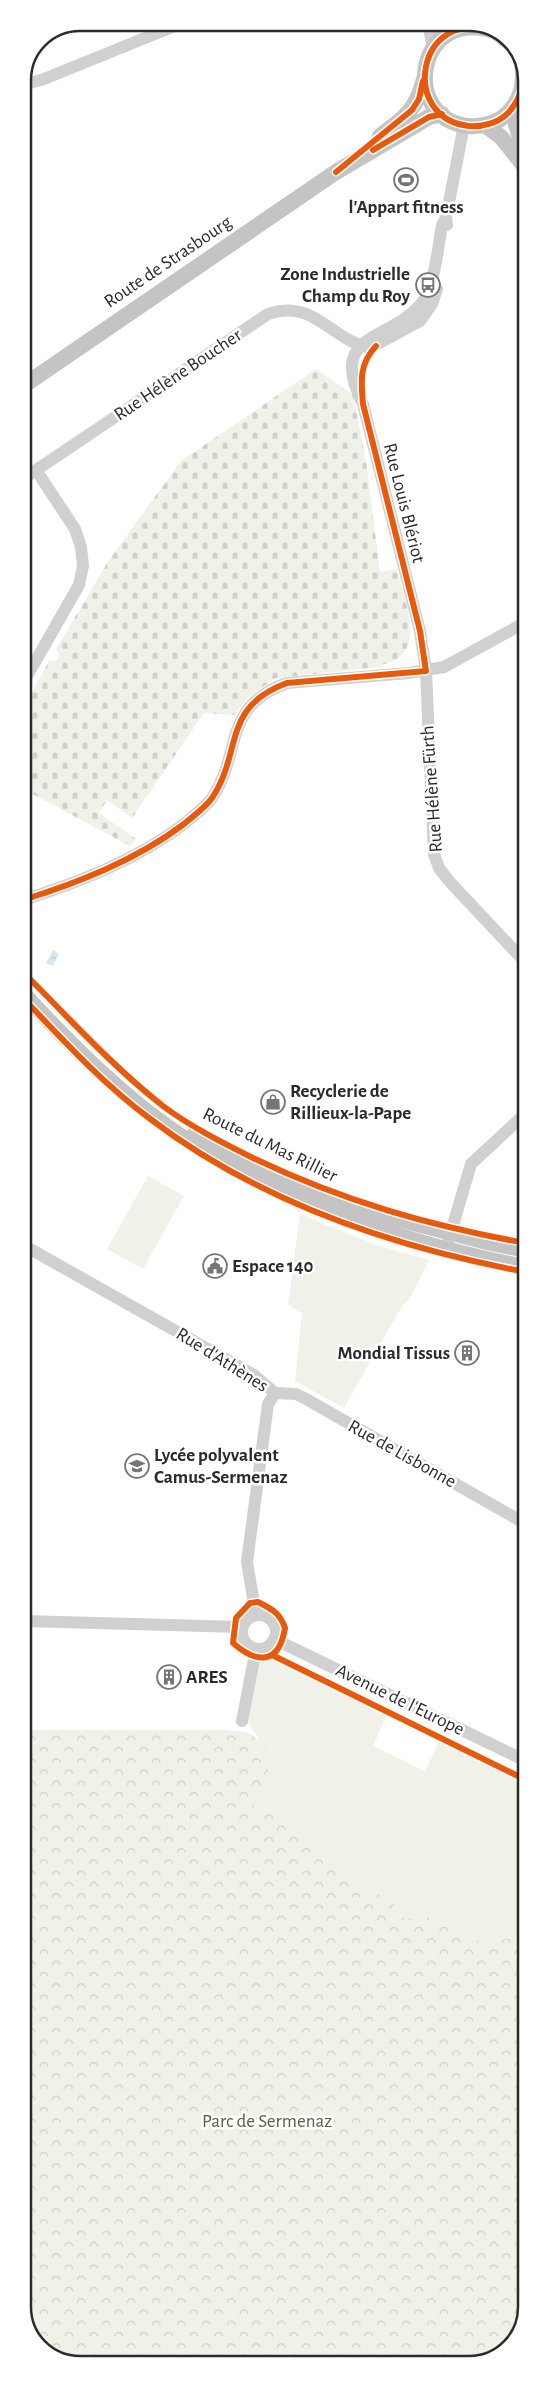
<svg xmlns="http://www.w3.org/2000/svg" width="549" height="2387" viewBox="0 0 549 2387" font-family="'Alegreya Sans',sans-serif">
  <defs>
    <pattern id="forest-crowns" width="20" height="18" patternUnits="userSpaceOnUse" patternTransform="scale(1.25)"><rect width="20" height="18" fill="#f0f2ea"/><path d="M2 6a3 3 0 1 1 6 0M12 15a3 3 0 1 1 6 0" fill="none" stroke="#ced0c9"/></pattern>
    <pattern id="cemetery-stones" width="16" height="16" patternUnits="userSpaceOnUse" patternTransform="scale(1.25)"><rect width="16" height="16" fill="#f0f2ea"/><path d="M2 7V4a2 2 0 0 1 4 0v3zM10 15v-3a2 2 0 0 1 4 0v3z" fill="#ced0c9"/></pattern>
    <pattern id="water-ripples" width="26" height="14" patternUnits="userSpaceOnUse" patternTransform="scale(1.25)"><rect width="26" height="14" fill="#d7e8ee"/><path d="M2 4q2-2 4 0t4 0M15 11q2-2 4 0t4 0" fill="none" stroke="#b9c7cc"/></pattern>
  </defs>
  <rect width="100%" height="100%" fill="#fff"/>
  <g fill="#f0f2ea">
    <polygon points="148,1176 184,1196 143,1269 107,1249"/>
    <polygon points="300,1214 376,1245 429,1260 410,1298 402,1306 344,1408 295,1381 302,1313 288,1305"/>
    <path d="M268 1658 386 1716 373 1746 425 1771 439 1742 518 1781 526 1783V1942L511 1938 485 1944 426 1916 404 1919 392 1902 343 1874 322 1849 287 1817 251 1804C276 1769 269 1755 248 1722L259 1662Z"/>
  </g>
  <path fill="url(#forest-crowns)" d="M23 1730H227C233 1731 243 1731 250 1734 268 1743 272 1767 264 1785 262 1792 255 1798 251 1804L287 1817 322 1849 343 1874 392 1902 404 1919 426 1916 485 1944 511 1938 526 1942V2307L512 2345 480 2363 73 2364 40 2348 24 2318Z"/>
  <path fill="url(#cemetery-stones)" d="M316 369 353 395 366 461 380 572 397 569C404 600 430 657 381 665V667L276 678 248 697 234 715 204 713 132 818 107 800 99 813 136 839 130 846 23 789V709L49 661 58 660 59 654 56 649 109 560 181 461Z"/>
  <polygon fill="url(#water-ripples)" points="53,950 59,954 53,966 46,963"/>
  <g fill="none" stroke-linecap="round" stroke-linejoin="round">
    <g stroke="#d0d0d0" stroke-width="12">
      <polyline points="428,23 433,48"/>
      <polyline points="23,85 44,79 182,23"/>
      <path d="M446 218 442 225C439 242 434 284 426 297 397 343 324 328 363 404L420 631 426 671 434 854 439 868 449 881 526 963"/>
      <polyline points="447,225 446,218 464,125"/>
      <path d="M23 479 268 314C314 298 329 339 370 348L420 321 432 304 437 289"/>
      <polyline points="23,683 79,585 83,566 81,547 75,529 36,470"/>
      <path d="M23 900C80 882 136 860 184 824 193 816 205 808 212 798 243 752 221 707 287 683L409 673 444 667 526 622"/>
      <polyline points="23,1245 254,1375 275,1393 268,1404 247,1562 256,1615"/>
      <polyline points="446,1249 471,1164 526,1113"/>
      <polyline points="275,1393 296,1394 306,1399 526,1524"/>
      <circle cx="259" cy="1632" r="17"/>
      <polyline points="23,1621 242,1627"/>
      <polyline points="274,1639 526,1761"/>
      <polyline points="242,1721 256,1649"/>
    </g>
    <g stroke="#c4c4c4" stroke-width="16">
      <path d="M494 31C416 6 399 119 469 126 483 127 498 123 508 113 522 98 526 80 521 60"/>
      <polyline points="496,32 511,43"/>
      <polyline points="514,106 516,125 525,152"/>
      <polyline points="485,125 501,137 525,167"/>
      <path d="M380 136C405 117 416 111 424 79"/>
      <polyline points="23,386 336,172 429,117 442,114"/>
      <path d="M23 993C59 1033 98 1072 140 1106 225 1175 330 1217 434 1246 465 1254 495 1262 526 1267"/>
      <polyline points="195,1134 272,1173 351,1207 491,1243 526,1250"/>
    </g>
    <g stroke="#fff" stroke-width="9">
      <g id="cycleway">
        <path d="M494 31C416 6 399 119 469 126 483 127 498 123 508 113 522 98 526 80 521 60"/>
        <polyline points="373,150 429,117 442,114"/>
        <polyline points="336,172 412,110 419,99 423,81"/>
        <path d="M23 900C80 882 136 860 184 824 193 816 205 808 212 798 243 752 221 707 287 683L426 671 420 631 363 404C361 381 359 364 376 346"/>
        <path d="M23 972C68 1017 112 1066 163 1106 191 1127 223 1143 255 1159 343 1201 430 1226 526 1243"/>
        <path d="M23 998C63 1040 102 1083 149 1118 259 1202 391 1247 526 1272"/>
        <path d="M258 1602C272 1609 280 1613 285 1628 279 1665 257 1664 233 1643L236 1618 250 1603Z"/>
        <polyline points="272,1655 526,1780"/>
      </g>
    </g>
    <use href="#cycleway" stroke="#e8590c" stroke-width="6"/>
  </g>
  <defs>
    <g id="stadium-ring" transform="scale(1.25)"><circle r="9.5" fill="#fff" stroke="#757575" stroke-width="1.5"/><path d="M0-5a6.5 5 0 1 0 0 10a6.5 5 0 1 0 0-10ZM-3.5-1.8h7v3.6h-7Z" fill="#757575"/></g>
    <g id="bus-ring" transform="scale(1.25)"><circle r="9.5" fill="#fff" stroke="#757575" stroke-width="1.5"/><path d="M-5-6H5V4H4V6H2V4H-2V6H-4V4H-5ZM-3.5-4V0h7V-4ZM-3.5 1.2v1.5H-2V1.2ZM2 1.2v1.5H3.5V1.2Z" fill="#757575"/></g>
    <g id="shop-ring" transform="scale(1.25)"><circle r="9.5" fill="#fff" stroke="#757575" stroke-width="1.5"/><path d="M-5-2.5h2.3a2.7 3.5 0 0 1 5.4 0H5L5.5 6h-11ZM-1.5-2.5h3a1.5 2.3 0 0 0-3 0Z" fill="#757575"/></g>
    <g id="civic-ring" transform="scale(1.25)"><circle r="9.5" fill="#fff" stroke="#757575" stroke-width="1.5"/><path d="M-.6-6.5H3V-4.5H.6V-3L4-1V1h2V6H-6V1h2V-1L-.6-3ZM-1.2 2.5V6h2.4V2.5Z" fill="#757575"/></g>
    <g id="building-ring" transform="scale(1.25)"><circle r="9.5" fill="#fff" stroke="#757575" stroke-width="1.5"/><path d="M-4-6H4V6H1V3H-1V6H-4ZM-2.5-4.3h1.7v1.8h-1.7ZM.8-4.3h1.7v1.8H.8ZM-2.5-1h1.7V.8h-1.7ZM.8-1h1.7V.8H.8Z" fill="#757575"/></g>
    <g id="school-ring" transform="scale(1.25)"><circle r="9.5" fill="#fff" stroke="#757575" stroke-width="1.5"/><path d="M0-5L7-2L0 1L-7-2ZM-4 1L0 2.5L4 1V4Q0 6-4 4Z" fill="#757575"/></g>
  </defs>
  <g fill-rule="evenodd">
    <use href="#stadium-ring" x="406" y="180"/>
    <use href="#bus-ring" x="428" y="285"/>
    <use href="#shop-ring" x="273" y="1102"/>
    <use href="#civic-ring" x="215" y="1266"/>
    <use href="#building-ring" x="467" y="1353"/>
    <use href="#school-ring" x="137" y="1466"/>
    <use href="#building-ring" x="169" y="1677"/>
  </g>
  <g text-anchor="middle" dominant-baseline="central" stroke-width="5" stroke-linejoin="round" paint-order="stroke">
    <g font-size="19" font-weight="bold" fill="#2b2b2b" stroke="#fff" text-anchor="start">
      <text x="406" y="207" text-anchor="middle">l'Appart fitness</text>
      <text x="410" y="274" text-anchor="end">Zone Industrielle<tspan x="410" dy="22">Champ du Roy</tspan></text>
      <text x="290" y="1091">Recyclerie de<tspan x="290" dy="22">Rillieux-la-Pape</tspan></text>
      <text x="232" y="1266">Espace 140</text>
      <text x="450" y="1353" text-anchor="end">Mondial Tissus</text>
      <text x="154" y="1455">Lycée polyvalent<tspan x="154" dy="22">Camus-Sermenaz</tspan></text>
      <text x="186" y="1677">ARES</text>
    </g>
    <g font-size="19" fill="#2b2b2b" stroke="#fff">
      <text transform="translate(168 262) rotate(-34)">Route de Strasbourg</text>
      <text transform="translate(178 375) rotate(-34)">Rue Hélène Boucher</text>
      <text transform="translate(404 503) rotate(76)">Rue Louis Blériot</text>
      <text transform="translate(432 789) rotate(-94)">Rue Hélène Fürth</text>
      <text transform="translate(270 1145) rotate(26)">Route du Mas Rillier</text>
      <text transform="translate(222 1360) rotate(32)">Rue d'Athènes</text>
      <text transform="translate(402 1454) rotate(29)">Rue de Lisbonne</text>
      <text transform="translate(400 1700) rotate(26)">Avenue de l'Europe</text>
    </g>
    <g font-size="19" fill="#53633d" stroke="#fff">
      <text x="267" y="2121">Parc de Sermenaz</text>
    </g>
  </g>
  <path d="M0 0H549V2387H0ZM80 31H469A49 49 0 0 1 518 80V2307A49 49 0 0 1 469 2356H80A49 49 0 0 1 31 2307V80A49 49 0 0 1 80 31Z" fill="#fff" fill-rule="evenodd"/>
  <path fill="none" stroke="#2b2b2b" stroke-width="2.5" d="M80 31H469A49 49 0 0 1 518 80V2307A49 49 0 0 1 469 2356H80A49 49 0 0 1 31 2307V80A49 49 0 0 1 80 31Z"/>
</svg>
